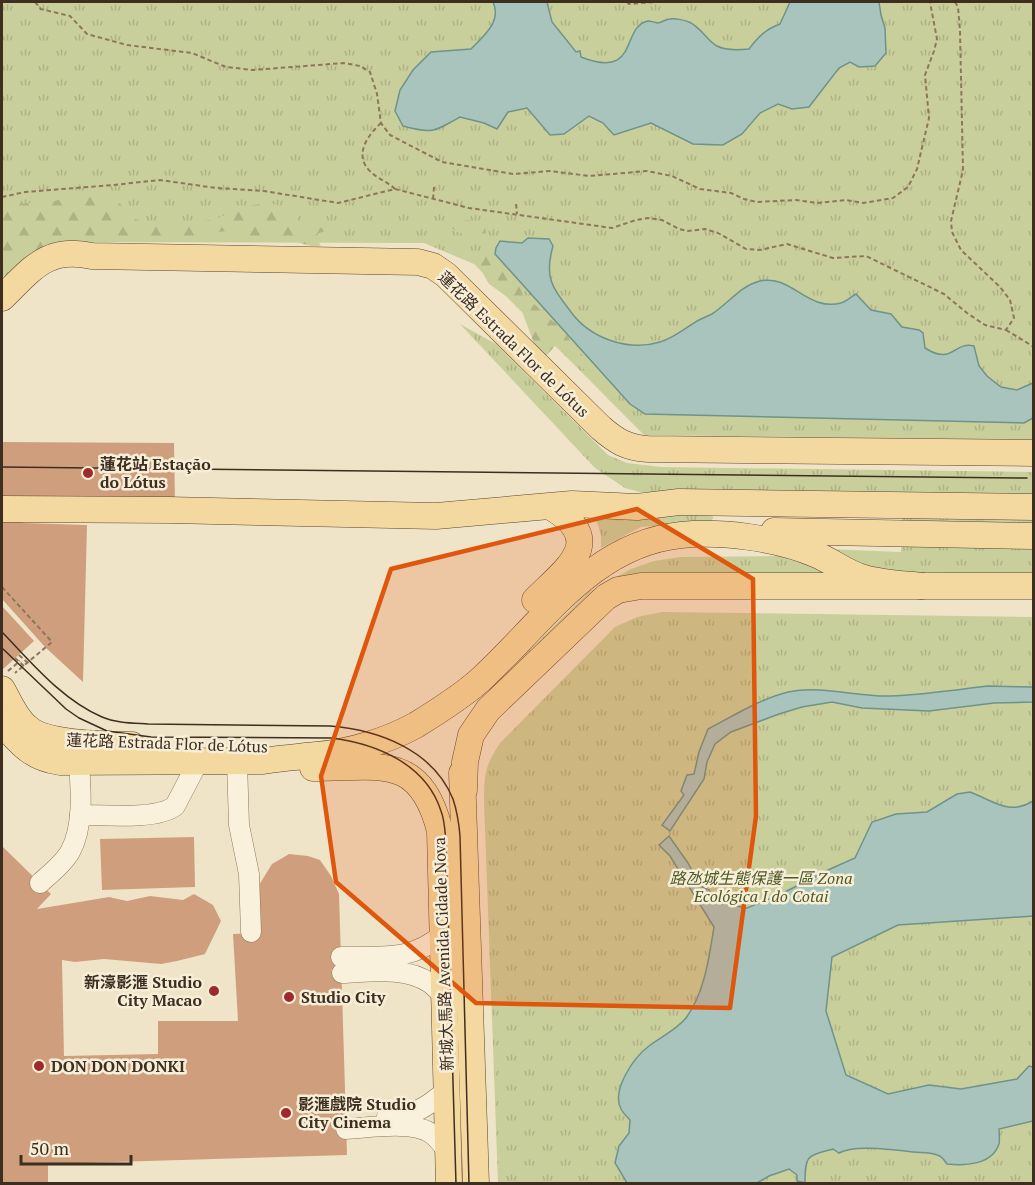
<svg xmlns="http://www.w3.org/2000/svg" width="1035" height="1185" viewBox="0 0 1035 1185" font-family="'PT Serif','Noto Sans SC',serif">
  <defs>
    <pattern id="grass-tufts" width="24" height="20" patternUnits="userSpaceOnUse" patternTransform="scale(1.5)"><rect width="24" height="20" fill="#c9cf9b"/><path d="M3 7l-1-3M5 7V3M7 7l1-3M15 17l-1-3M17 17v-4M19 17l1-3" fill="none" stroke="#aeb285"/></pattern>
    <pattern id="forest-firs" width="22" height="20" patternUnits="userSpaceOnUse" patternTransform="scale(1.5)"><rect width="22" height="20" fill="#c9cf9b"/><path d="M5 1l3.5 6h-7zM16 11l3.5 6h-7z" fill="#aeb285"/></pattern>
  </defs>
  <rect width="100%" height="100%" fill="#f0e4c8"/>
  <g fill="url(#grass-tufts)">
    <polygon points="2,2 1033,2 1033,440 644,435 474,264 424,243 69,242 2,284"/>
    <polygon points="460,324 496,344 608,455 627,463 661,467 1033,472 1033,574 875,572 833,579 633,579 481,705 493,686 589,592 631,569 654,561 681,557 776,556 826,549 901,552 902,496 639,492 625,488 595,468"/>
    <polygon points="603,515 708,515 714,517 711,521 641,527 601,548 601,535 596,519"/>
    <path d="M662 612 1033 617V1183H498L484 801C484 774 485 766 500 743L615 627 637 617Z"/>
  </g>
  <g fill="url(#forest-firs)">
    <path d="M96 195H113C120 203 130 218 140 221 155 227 202 223 218 218 224 216 229 213 235 210 253 203 282 200 297 213L298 225 330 229 314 235 321 246H311L296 242H240L229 231 217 232 212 240 69 242 2 287V205L54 201 72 197Z"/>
    <path d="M457 219 484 222 486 233C475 236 461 236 452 228Z"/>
    <path d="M491 253 518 280 523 296C540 305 544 320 563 326L570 341 597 372 614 388 619 405 609 400 587 372 555 346 546 356 535 346 520 306 489 284 472 254Z"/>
  </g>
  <g fill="#a9c4bc" stroke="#6f938a" stroke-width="1.5">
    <path d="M493 2H547L552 22 576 52 580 51 581 57C640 80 620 27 648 21 649 21 656 22 657 23 662 23 665 19 670 19 675 18 684 20 689 22 701 27 708 42 717 46 726 51 739 50 749 49 758 37 766 29 780 24L790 2H879L881 15 885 28 886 53 875 66 859 67 850 62 839 68 809 107 792 109 778 104 760 113 742 134 723 145 693 144 651 123 614 135 603 123 589 116 564 134 550 135 527 108 508 112 497 129 484 123 460 117C434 132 432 134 403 126L395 111 400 90 413 70 431 52 471 49C484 36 502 21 493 2Z"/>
    <path d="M528 238 549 239 553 246C544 278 552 287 571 312 590 338 628 352 660 342 675 338 686 327 699 320 703 318 708 316 712 314 729 303 740 286 760 281 791 274 808 312 841 303 846 302 852 296 856 294L871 310 891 314 902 327 919 330 923 333 925 348C953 366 953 341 974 346L979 366 987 376 1001 387 1017 390 1033 383V418L1024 423 645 414 630 404 495 254 496 248 500 241 522 243Z"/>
    <path d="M987 686 1033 687V702L994 703 929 711 862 708 832 702 802 707 779 714 731 732 715 744 707 762 704 779 670 831 662 825 684 795 681 791 687 775 694 774 699 752 708 729C733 716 760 699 788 692 822 685 856 697 890 696 922 695 955 690 987 686Z"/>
    <path d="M970 792C994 801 1009 816 1033 801V916L898 925 832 957 826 1011 846 1075 888 1094 929 1085 961 1089 1017 1079 1029 1066 1033 1067V1121L999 1129C999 1133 1000 1140 999 1144 992 1165 965 1166 947 1164 944 1160 942 1156 937 1155 929 1152 921 1153 913 1152 895 1150 854 1144 839 1153L833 1149C807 1156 805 1155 805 1183L797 1181V1175L789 1169 769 1176 757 1183H627L615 1163 619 1146 629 1133 630 1120C627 1117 623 1113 621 1109 611 1090 634 1057 649 1046 661 1037 676 1030 686 1018 705 992 709 957 714 927L670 856 659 845 669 836 688 863 700 886 709 890 715 902 747 908 781 894 828 870 855 858 872 822 896 814 927 812 957 794Z"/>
  </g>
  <g fill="#cf9f7d">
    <polygon points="2,442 174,443 175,504 23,503 23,523 87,525 83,682 45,647 2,599"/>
    <polygon points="2,606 34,641 2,670"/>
    <polygon points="194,837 195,887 102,890 100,839"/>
    <polygon points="2,846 51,894 37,909 109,897 127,901 150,896 183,900 194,894 213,905 221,921 205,954 177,961 161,964 104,959 75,962 62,960 64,1056 158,1054 158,1021 238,1021 233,934 259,933 259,885 272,864 289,854 308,856 320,860 331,876 339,894 347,1155 48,1164 48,1184 2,1184"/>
  </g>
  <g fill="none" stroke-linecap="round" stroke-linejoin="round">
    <g stroke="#8d765c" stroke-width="21">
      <g id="minor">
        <polyline points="237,762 239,825 249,874 251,932"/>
        <path d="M80 815C104 815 157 820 175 806L198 762"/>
        <path d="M40 883C50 874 63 864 70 852 84 827 81 790 79 763"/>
        <path d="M341 957C381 956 411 962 443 934"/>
        <path d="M342 973C370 972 405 966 430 983 435 987 440 992 444 996"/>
        <path d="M387 1116C415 1115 426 1108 447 1090"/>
        <path d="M346 1129C368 1128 414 1120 432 1134 439 1139 443 1146 448 1152"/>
      </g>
    </g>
    <g stroke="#5b4430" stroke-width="27">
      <g id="major">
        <path d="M2 298C32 269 47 246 92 256L418 262 433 266 446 275 601 428C616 441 627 448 648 449L1034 453"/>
        <polyline points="2,509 169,510 436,516 572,504 637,507 679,502 1034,507"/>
        <polyline points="774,531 1034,536"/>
        <path d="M535 600C567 568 608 541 551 507"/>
        <path d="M2 689C9 701 16 719 28 728 47 745 107 744 132 745"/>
        <path d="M2 723C20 743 31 758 60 762L263 761C281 758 298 757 317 755 350 752 387 741 416 725 437 712 461 697 479 681 541 625 591 544 681 535 722 531 777 538 815 554 832 561 846 573 864 578 882 583 903 584 922 586"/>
        <path d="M313 768C379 768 420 752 440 831L449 1184"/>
        <polyline points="462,773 476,1184"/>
        <polyline points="464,790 465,762 471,735 488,710 606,597 618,590 641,586 1034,586"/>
      </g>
    </g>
    <g stroke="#8d765c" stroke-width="2" stroke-dasharray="4.5 3" stroke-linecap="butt">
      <polyline points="35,2 41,9 70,16 87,34 127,45 192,53 226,67 253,70 344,63 360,66 370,72 377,94 381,123 390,135 442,162 513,174 550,171 589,176 647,171 672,176 700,189 731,193 744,199 757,202 796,200 817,203 846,200 863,203 893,198 908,187 917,169 929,118 925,75 934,51 937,39 930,2"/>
      <polyline points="627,2 629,4 655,2"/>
      <path d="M381 123C367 136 353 156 371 172 378 179 388 182 395 189"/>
      <polyline points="2,197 25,192 113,185 160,180 216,188 264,191 338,203 395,189 469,208 612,228 636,220 648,218 662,220 679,229 688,231 705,229 718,233 746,249 760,250 787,244 833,258 866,256 944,294 967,313 985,325 1006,330 1014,318 1010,300 1000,287 961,250 952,232 951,221 963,170 960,31 958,7 955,2"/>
      <polyline points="433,199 434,187"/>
      <polyline points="516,204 517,214"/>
      <polyline points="1006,330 1034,347"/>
      <polyline points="2,587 52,642 15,673"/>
      <polyline points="19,655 28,663"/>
      <polyline points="15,658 24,666"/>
      <polyline points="8,671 20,661"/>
    </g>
    <use href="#minor" stroke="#faf1dc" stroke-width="20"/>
    <use href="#major" stroke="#f3d9a0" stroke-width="26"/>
    <g stroke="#3d2e20" stroke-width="1.5">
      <polyline points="2,467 1027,478"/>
      <path d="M2 632C31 662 62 700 102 717 116 723 133 723 148 724L330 726C379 730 433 750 453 799 457 811 459 824 460 836L469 1184"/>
      <path d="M2 648 66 709 79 718 107 731 151 737 332 738C377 744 426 764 441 811 445 821 445 833 446 843L456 1184"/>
    </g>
  </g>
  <path fill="#df570d" fill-opacity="0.2" stroke="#df570d" stroke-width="4.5" stroke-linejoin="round" d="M637 509 753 579 756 816 730 1008 476 1003 336 882 321 776 391 569Z"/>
  <g fill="#9e2a2b" stroke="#f7eed8" stroke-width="2">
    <circle cx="88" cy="473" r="6"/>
    <circle cx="214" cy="991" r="6"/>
    <circle cx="289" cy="997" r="6"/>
    <circle cx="39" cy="1066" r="6"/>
    <circle cx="286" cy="1113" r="6"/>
  </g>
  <g text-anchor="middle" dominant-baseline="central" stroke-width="5" stroke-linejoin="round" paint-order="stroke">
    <g font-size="16" fill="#3d2e20" stroke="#f7eed8">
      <text transform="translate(514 344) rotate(44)">蓮花路 Estrada Flor de Lótus</text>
      <text transform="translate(167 743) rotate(2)">蓮花路 Estrada Flor de Lótus</text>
      <text transform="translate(443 954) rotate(-92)">新城大馬路 Avenida Cidade Nova</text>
    </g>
    <g font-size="16" font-weight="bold" fill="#3d2e20" stroke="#f7eed8" text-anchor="start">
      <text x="100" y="464">蓮花站 Estação<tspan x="100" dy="18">do Lótus</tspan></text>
      <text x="202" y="982" text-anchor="end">新濠影滙 Studio<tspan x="202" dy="18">City Macao</tspan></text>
      <text x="301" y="997">Studio City</text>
      <text x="51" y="1066">DON DON DONKI</text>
      <text x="298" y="1104">影滙戲院 Studio<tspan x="298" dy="18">City Cinema</tspan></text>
    </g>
    <g font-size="16" font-style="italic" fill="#4d5a26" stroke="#f7eed8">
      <text x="761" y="878">路氹城生態保護一區 Zona<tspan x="761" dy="18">Ecológica I do Cotai</tspan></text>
    </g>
  </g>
  <rect width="1035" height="1185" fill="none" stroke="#3d2e20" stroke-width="6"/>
  <path d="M21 1155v9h110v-9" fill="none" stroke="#3d2e20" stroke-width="3"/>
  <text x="30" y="1155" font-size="18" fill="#3d2e20" stroke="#f7eed8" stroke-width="4.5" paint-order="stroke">50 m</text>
</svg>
